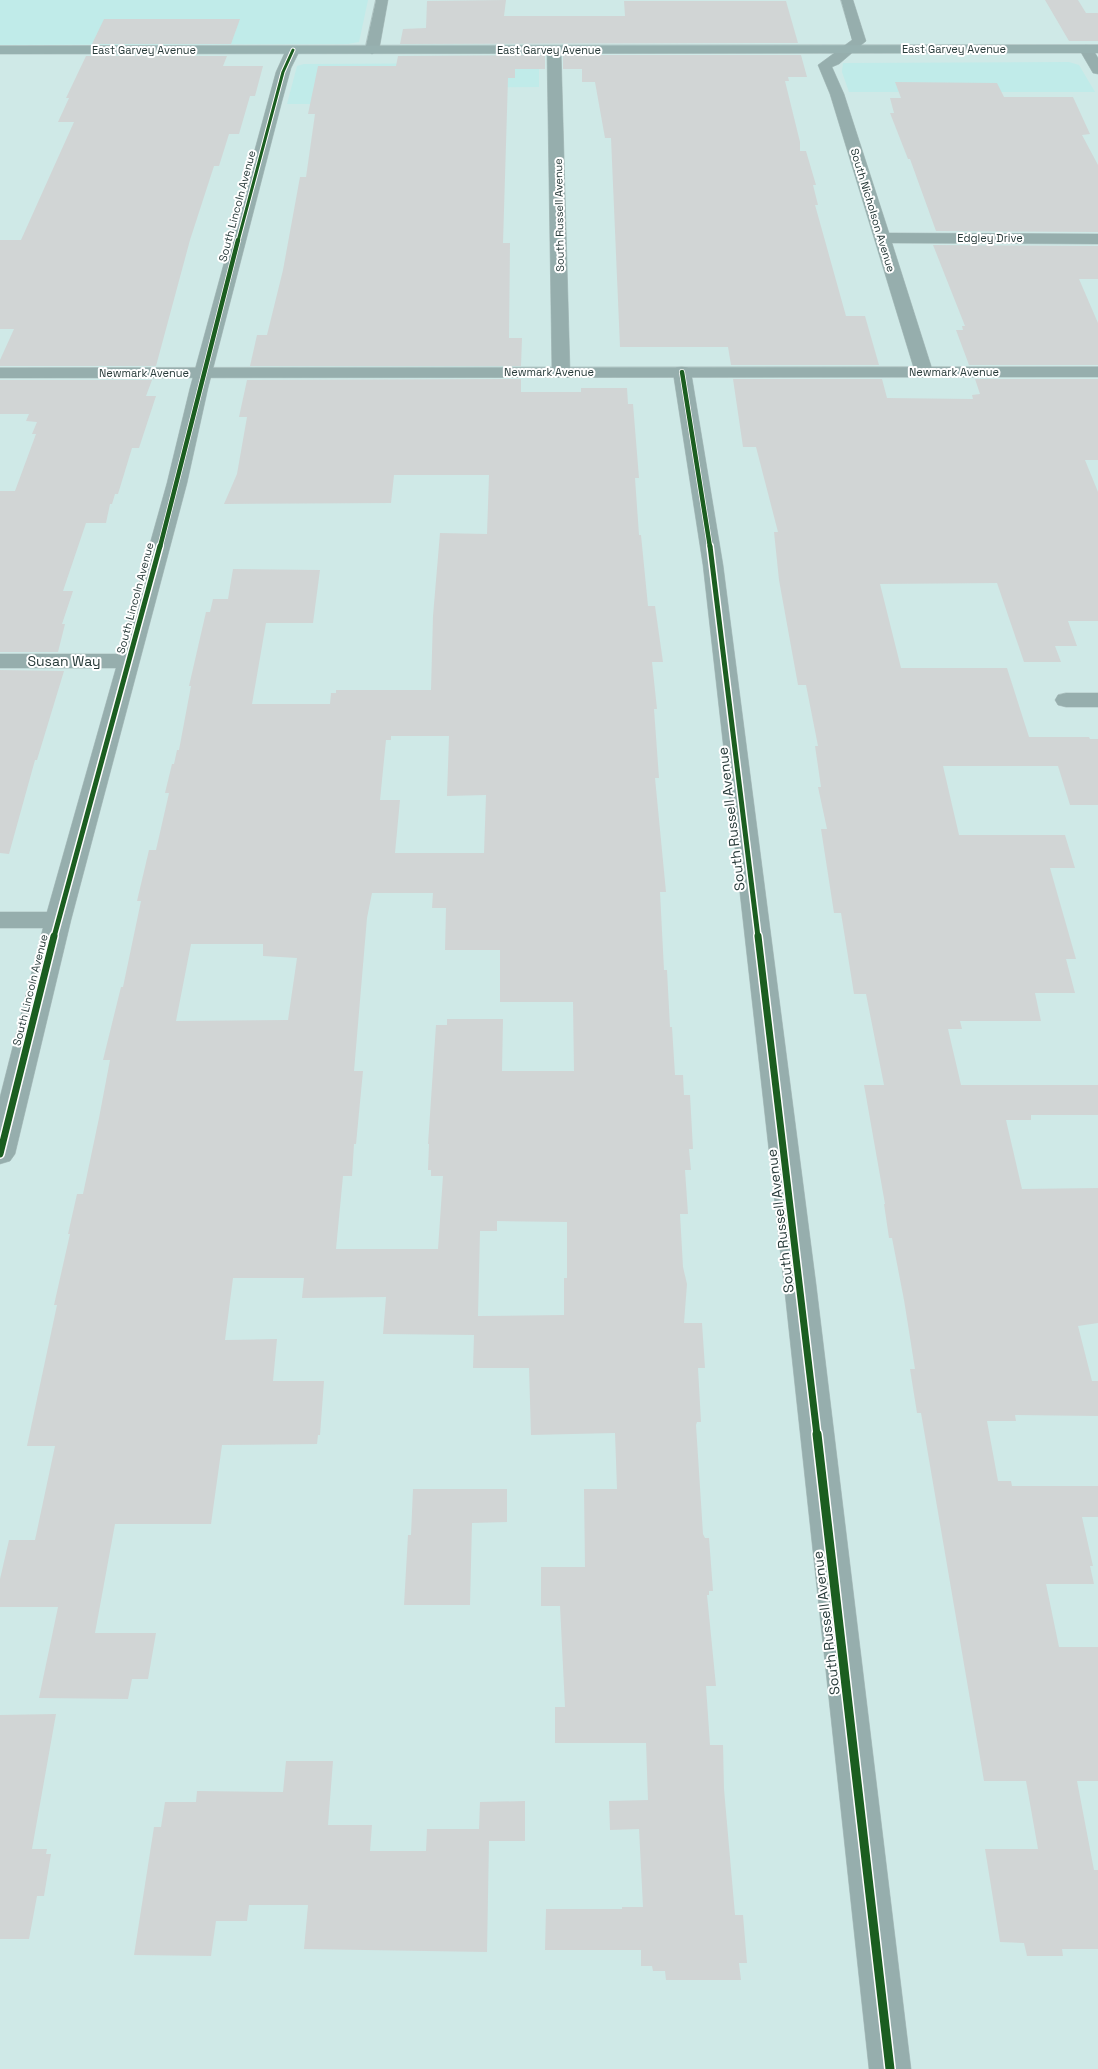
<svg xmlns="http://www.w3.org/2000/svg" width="1098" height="2069" viewBox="0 0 1098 2069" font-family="'Space Grotesk',sans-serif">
  <rect width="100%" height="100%" fill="#cfe9e7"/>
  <g fill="#c0ebe9">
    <polygon points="0,0 368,0 359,42 348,44 0,45"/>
    <polygon points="1069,62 1079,65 1095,92 849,92 842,72 843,63"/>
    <polygon points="532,63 539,65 539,87 419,88 417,104 287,104 297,66 304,64"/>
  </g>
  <g fill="#d1d5d5" fill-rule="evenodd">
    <polygon points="506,0 504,16 625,16 624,1 786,1 798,43 400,44 403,29 426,28 427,1"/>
    <polygon points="1045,0 1078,0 1086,13 1098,13 1098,41 1069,41"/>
    <polygon points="104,19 240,19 231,44 92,44"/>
    <polygon points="545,55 545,69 515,69 515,78 508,78 503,243 510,243 509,338 522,338 521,366 250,366 257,335 267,335 283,270 300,177 306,177 315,114 308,114 318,66 396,66 398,56"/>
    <polygon points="563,55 801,55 807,77 788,77 789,81 785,81 800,142 800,151 806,151 816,185 813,185 818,205 815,205 846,316 865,316 879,365 731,365 728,347 620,347 611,138 605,138 595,82 582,82 582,69 563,69"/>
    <polygon points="86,56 227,56 223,66 263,66 255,96 250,96 239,134 229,134 219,166 214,166 190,240 156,366 0,366 0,360 14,329 0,329 0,240 21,240 74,122 58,122 69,98 66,98"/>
    <polygon points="895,82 997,83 1004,97 1073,97 1090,134 1082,135 1098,165 1098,232 936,231 910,159 908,159 890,113 894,113 890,98 901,98"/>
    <polygon points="933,245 1098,246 1098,279 1079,279 1098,323 1098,365 969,365 956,330 963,330 962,326 965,326"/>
    <path d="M521 379V392H581V388H627L628 404H633L639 478H635L639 535H641L648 606H655L663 662H652L657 709H654L659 778H655L666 892H660L664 970H667L670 1027H672L675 1075H683L684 1095H690L693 1149H689L691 1170H685L688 1214H680L683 1267 687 1284 684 1323H702L705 1368H698L701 1422H697L696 1425 703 1534 705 1538H709L713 1591H709V1595H707L716 1686H706L710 1745H723L724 1789 735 1915H743L747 1963H739L741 1980H666L665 1971H653L652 1966H641V1950H545L546 1909H622V1907H643L639 1829 610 1830 609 1801 648 1800 646 1743H555V1707H565L560 1606H541V1567H585L584 1489H617L615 1433 531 1435 529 1368H473L474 1335 383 1334 386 1297 302 1298 304 1278H233L225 1340 277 1339 273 1381H324L320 1435H318L317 1444 222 1445 211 1524H115L95 1633H156L148 1679H132L128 1699 39 1698 58 1607H0V1579L9 1540H35L55 1446H27L57 1305H54L70 1234H68L77 1194H83L99 1118 110 1060H103L121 987H123L141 901H137L149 850H156L169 793H165L172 764H174L177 750H179L191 686H189L206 612H210L213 599H228L233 569 320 570 313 623H266L252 704H330L331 693H336V690H431L433 616 440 533 487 534 489 475H394L391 503 224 504 237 474 247 417H239L247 380ZM391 736H449L447 796 486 795 484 853H395L400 800H380L386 740H391ZM372 893H433L432 908H446L445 950H500V1002H573L574 1071H502L503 1019H447V1025H436L428 1144H429L428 1170H431V1176H443L438 1249H336L343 1176H352L354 1144H356L363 1071H354L367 918ZM191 944H263V956L297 958 288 1020 176 1021ZM497 1221 567 1222V1278H564V1315L478 1316 480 1231H497Z"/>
    <polygon points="733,379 882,379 887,398 973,399 972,395 980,394 975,379 1098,379 1098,460 1085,460 1098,492 1098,621 1068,621 1077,646 1055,646 1061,662 1024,662 997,583 880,584 901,668 1007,668 1029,737 1089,737 1090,739 1098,739 1098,805 1070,805 1058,766 943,766 959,835 1065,835 1075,868 1050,868 1076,959 1066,959 1075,993 1035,993 1041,1021 960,1021 962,1029 948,1029 961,1085 1098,1085 1098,1115 1031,1115 1031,1120 1006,1120 1022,1189 1098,1188 1098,1323 1078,1326 1092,1381 1098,1381 1098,1416 1015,1415 1016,1421 987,1421 998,1481 1011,1481 1012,1486 1098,1486 1098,1517 1082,1517 1093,1566 1090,1566 1094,1584 1046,1584 1059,1647 1098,1647 1098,1781 1077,1781 1094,1870 1098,1870 1098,1949 1062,1949 1063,1956 1027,1956 1024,1943 1000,1942 985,1849 1038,1849 1026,1781 984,1781 921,1413 917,1413 910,1369 915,1369 904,1300 892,1238 889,1238 884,1204 885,1204 864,1085 884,1085 866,994 854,994 841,913 834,913 821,829 827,829 818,787 821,787 815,746 818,746 806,685 798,685 779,580 774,532 778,532 756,447 743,447"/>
    <polygon points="0,380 152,380 146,396 156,396 139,448 132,448 118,494 115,494 112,504 110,504 106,523 86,523 63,591 73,591 62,624 65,624 58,652 0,652 0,491 15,491 36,434 32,434 37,422 26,421 29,414 0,414"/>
    <polygon points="0,670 64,671 37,760 35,760 9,854 0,853"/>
    <polygon points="413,1489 507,1489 507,1522 472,1523 470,1605 404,1605 408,1535 411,1535"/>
    <polygon points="56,1714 32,1849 47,1849 46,1854 51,1854 44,1896 37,1896 29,1939 0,1939 0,1715"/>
    <polygon points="286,1761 333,1761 328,1825 372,1825 370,1851 426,1851 427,1829 479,1829 480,1802 525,1801 525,1841 489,1841 487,1952 304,1949 308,1905 249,1905 247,1921 216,1921 211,1956 134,1955 154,1827 161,1827 165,1802 196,1802 197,1791 283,1792"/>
  </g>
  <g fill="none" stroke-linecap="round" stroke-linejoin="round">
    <g stroke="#b0c4c3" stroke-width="1">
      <g id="minor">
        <polygon points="376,0 388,0 379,50 372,54 365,50"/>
        <polygon points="841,0 853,0 866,41 839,64 832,67 844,94 889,233 1098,234 1098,244 892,243 933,372 930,376 924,377 918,376 915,372 830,94 818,65 852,40"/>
        <polygon points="1086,45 1091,46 1098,58 1098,74 1093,73 1079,49"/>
        <polygon points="293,46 300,50 291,68 282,101 208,388 187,483 71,920 15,1154 10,1161 0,1164 0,1097 43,928 0,928 0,912 47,912 116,668 0,668 0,654 119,654 167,483 190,388 276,72 286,50"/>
        <polygon points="554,46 561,50 570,372 567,376 561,377 555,376 552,372 547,50"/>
        <polygon points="682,367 688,368 691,372 723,565 816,1284 911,2069 869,2069 784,1284 703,565 673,372 676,368"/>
        <polygon points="1066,693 1098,693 1098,707 1066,707 1058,705 1055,700 1058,695"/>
      </g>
    </g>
    <g stroke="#b0c4c3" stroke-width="1">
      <polygon id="tertiary" points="1098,367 1098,377 0,378 0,368"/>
    </g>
    <g stroke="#b0c4c3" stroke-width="1">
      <polygon id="primary" points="1098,45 1098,53 0,54 0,46"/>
    </g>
    <use href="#minor" fill="#96aead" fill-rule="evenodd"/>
    <use href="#tertiary" fill="#96aead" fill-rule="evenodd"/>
    <use href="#primary" fill="#97b1b0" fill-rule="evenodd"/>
    <g stroke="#fff" stroke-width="5">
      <polyline id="cycleway-far4" points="238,241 283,72 293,50"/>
    </g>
    <g stroke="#fff" stroke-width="6">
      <g id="cycleway-far3">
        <polyline points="682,372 710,547"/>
        <polyline points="160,547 238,240"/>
      </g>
    </g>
    <g stroke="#fff" stroke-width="8">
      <g id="cycleway-far2">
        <polyline points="710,546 758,937"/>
        <polyline points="54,937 160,546"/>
      </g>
    </g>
    <g stroke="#fff" stroke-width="10">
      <g id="cycleway-far1">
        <polyline points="758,936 817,1435"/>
        <polyline points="0,1154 54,936"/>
      </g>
    </g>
    <g stroke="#fff" stroke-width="12">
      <polyline id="cycleway" points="817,1434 890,2069"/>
    </g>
    <use href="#cycleway-far4" stroke="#1b5e20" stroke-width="3"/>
    <use href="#cycleway-far3" stroke="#1b5e20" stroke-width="4.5"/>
    <use href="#cycleway-far2" stroke="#1b5e20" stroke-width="5"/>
    <use href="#cycleway-far1" stroke="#1b5e20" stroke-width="7"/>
    <use href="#cycleway" stroke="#1b5e20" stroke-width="9"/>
  </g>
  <g text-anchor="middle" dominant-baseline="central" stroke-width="4" stroke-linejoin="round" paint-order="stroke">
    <g font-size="11" fill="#283b3a" stroke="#fff">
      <text x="954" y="49">East Garvey Avenue</text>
      <text x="144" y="50">East Garvey Avenue</text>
      <text x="549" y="50">East Garvey Avenue</text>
      <text transform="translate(237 206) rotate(-75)">South Lincoln Avenue</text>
      <text transform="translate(873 210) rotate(73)">South Nicholson Avenue</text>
      <text transform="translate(559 215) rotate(-91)">South Russell Avenue</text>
      <text x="990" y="238">Edgley Drive</text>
      <text x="549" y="372">Newmark Avenue</text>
      <text x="954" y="372">Newmark Avenue</text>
      <text x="144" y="373">Newmark Avenue</text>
      <text transform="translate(135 598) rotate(-75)">South Lincoln Avenue</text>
      <text transform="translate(30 990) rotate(-76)">South Lincoln Avenue</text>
    </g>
    <g font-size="14" fill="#283b3a" stroke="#fff">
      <text x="64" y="661">Susan Way</text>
      <text transform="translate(731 819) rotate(-97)">South Russell Avenue</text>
      <text transform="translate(780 1221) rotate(-97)">South Russell Avenue</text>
      <text transform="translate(826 1623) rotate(-97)">South Russell Avenue</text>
    </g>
  </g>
</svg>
